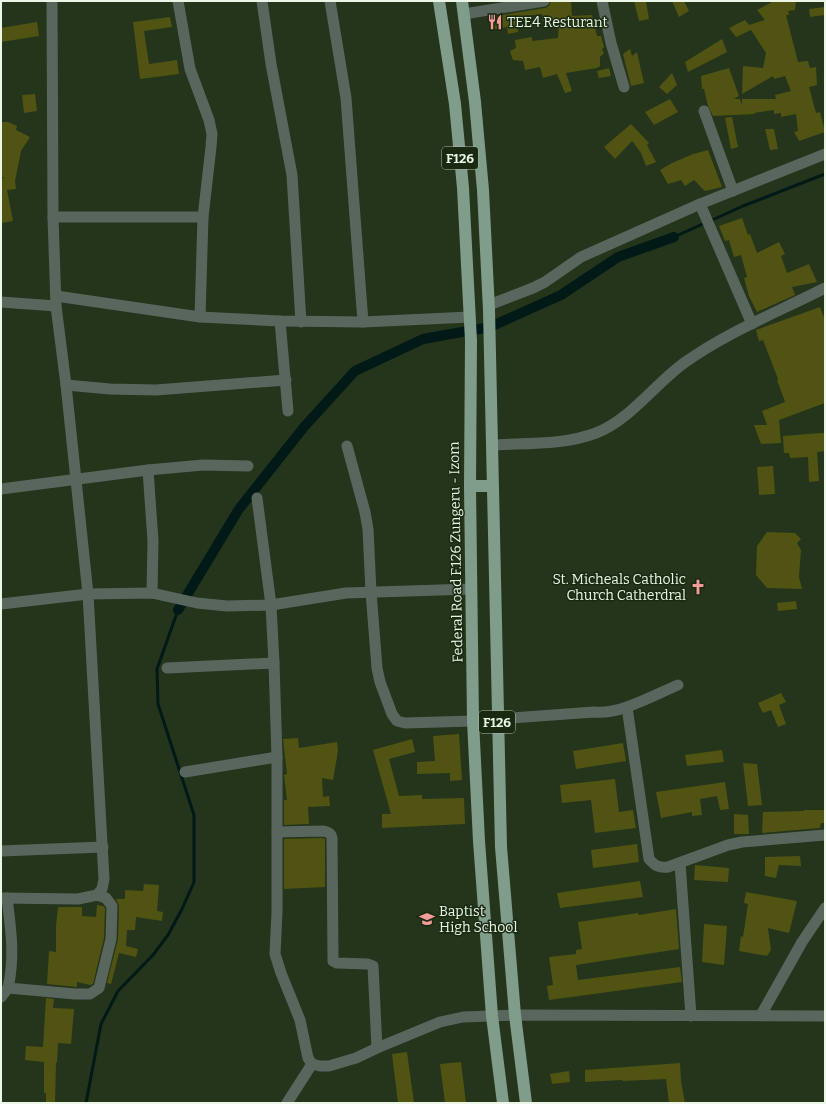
<svg xmlns="http://www.w3.org/2000/svg" width="826" height="1104" viewBox="0 0 826 1104" font-family="Bitter,serif">
  <rect width="100%" height="100%" fill="#24351c"/>
  <g fill="none" stroke-linecap="round" stroke-linejoin="round">
    <g stroke="#011a17" stroke-width="3">
      <polyline points="710,221 743,206 825,174"/>
      <polyline points="674,237 705,223"/>
      <polyline points="86,1103 101,1024 118,991 153,955 168,935 182,909 194,882 194,815 158,704 157,669 178,610"/>
    </g>
    <polyline stroke="#011a17" stroke-width="10" points="178,610 239,509 304,427 355,371 423,339 490,327 561,295 618,257 674,237"/>
  </g>
  <g fill="#505312">
    <polygon points="551,1 571,1 572,16 592,15 597,36 601,36 604,47 602,49 604,53 600,57 600,66 597,68 566,73 572,91 565,93 557,74 543,78 540,67 525,70 523,61 513,60 510,51 516,48 515,40 532,37 532,41 558,38 559,20 543,21 542,14 525,16 526,21 517,21 518,32 508,34 507,27 490,30 489,17 545,8 549,6"/>
    <polygon points="634,1 646,1 649,19 639,21"/>
    <polygon points="672,1 684,1 689,11 679,17"/>
    <polygon points="774,1 796,1 795,10 788,11 789,15 786,15 798,62 808,61 810,68 816,67 817,85 809,87 816,113 820,112 825,132 799,141 794,132 798,131 796,114 781,117 781,113 774,114 774,110 754,113 755,114 713,116 708,106 704,89 702,89 701,76 729,68 739,96 734,99 740,99 742,105 742,99 776,99 775,95 791,91 785,76 774,79 773,76 742,94 743,66 763,68 766,53 751,30 736,37 729,28 745,20 749,25 765,20 757,10"/>
    <polygon points="825,7 825,15 810,17 809,9"/>
    <polygon points="170,17 172,27 144,31 149,64 177,60 179,74 140,79 133,22"/>
    <polygon points="37,22 39,36 1,42 1,28"/>
    <polygon points="722,39 727,52 688,72 685,62"/>
    <polygon points="630,49 632,56 637,52 644,83 631,86 623,54"/>
    <polygon points="609,68 611,76 599,78 597,71"/>
    <polygon points="672,73 677,85 667,94 659,87"/>
    <polygon points="35,94 37,111 24,113 22,95"/>
    <polygon points="670,99 678,112 654,125 645,112"/>
    <polygon points="732,117 738,147 731,149 725,118"/>
    <polygon points="1,122 8,122 17,126 16,130 30,137 21,151 15,181 16,189 7,190 13,221 1,223 1,179 4,178 4,177 1,178"/>
    <polygon points="631,124 649,143 647,145 656,162 646,166 641,153 632,141 615,159 604,147"/>
    <polygon points="765,129 774,129 778,149 770,150"/>
    <polygon points="708,150 722,187 705,191 694,180 685,186 681,180 668,184 660,170 672,163 693,154"/>
    <polygon points="742,218 748,235 750,234 757,253 779,242 785,254 781,256 787,273 809,264 817,282 792,287 795,295 757,312 749,296 744,278 747,277 741,255 734,257 729,240 725,241 719,226"/>
    <polygon points="820,307 825,320 825,403 779,420 781,443 761,444 754,425 767,425 762,411 785,402 777,380 778,379 763,340 759,341 756,330"/>
    <polygon points="821,433 825,433 825,451 817,452 819,481 809,482 808,457 790,458 789,453 784,453 783,436"/>
    <polygon points="773,466 775,494 759,495 757,467"/>
    <polygon points="767,532 795,533 801,539 797,543 801,550 799,577 802,589 767,588 756,575 757,546"/>
    <polygon points="796,601 797,609 778,611 777,603"/>
    <polygon points="781,693 786,702 779,705 786,724 778,727 771,710 763,713 758,703"/>
    <polygon points="459,734 462,780 450,781 450,773 417,774 417,762 435,761 433,736"/>
    <polygon points="298,738 299,748 337,742 338,751 333,780 322,778 323,797 329,796 330,806 308,807 309,824 284,825 284,800 287,800 284,775 287,774 283,739"/>
    <polygon points="412,739 415,752 389,759 399,796 422,795 422,799 464,798 465,824 382,828 382,814 391,814 373,750"/>
    <polygon points="623,743 626,761 576,769 573,751"/>
    <polygon points="722,750 724,762 687,766 685,755"/>
    <polygon points="743,763 757,764 762,805 748,806"/>
    <polygon points="615,779 619,812 633,810 636,828 595,833 591,800 562,803 560,785"/>
    <polygon points="725,782 729,809 720,810 717,796 700,799 702,815 692,816 692,812 661,818 656,792"/>
    <polygon points="804,810 825,810 825,823 821,823 820,828 762,833 763,812 804,811"/>
    <polygon points="734,814 748,815 749,834 734,834"/>
    <polygon points="322,838 325,839 325,887 284,889 284,839"/>
    <polygon points="637,844 639,862 593,868 591,850"/>
    <polygon points="800,856 801,866 779,865 776,878 765,876 765,857"/>
    <polygon points="695,865 729,868 728,882 694,880"/>
    <polygon points="640,881 643,897 560,908 557,893"/>
    <polygon points="144,884 159,885 157,911 163,912 162,921 136,917 135,930 127,930 126,946 138,949 136,957 119,953 111,984 107,983 118,939 119,906 116,899 125,899 125,890 143,891"/>
    <polygon points="746,892 797,901 789,933 768,928 771,950 767,956 739,951 741,936 743,937 748,904 744,903"/>
    <polygon points="97,905 103,906 105,908 104,938 93,984 90,985 77,982 77,987 47,984 49,951 56,952 56,926 58,907 82,907 82,916 96,917"/>
    <polygon points="676,909 679,949 576,965 578,980 680,967 682,982 549,1000 547,986 553,985 549,957 576,954 576,950 582,949 578,922 638,913 639,915"/>
    <polygon points="704,924 727,926 724,965 702,962"/>
    <polygon points="46,998 54,999 53,1008 74,1009 71,1044 58,1043 57,1063 56,1062 55,1103 46,1103 46,1093 44,1093 44,1062 25,1060 26,1046 43,1047"/>
    <polygon points="407,1052 414,1103 398,1103 392,1054"/>
    <polygon points="461,1062 466,1103 445,1103 440,1064"/>
    <polygon points="680,1063 681,1081 685,1103 669,1103 666,1079 623,1081 622,1080 585,1082 585,1070"/>
    <polygon points="569,1071 570,1082 552,1084 550,1074"/>
  </g>
  <g fill="none" stroke-linecap="round" stroke-linejoin="round">
    <g stroke="#59665e" stroke-width="11">
      <polyline points="178,1 190,69 209,120 212,134 211,147 203,217 200,317"/>
      <polyline points="262,1 271,64 292,175 301,322"/>
      <polyline points="330,1 346,98 363,322"/>
      <polyline points="602,1 611,43 624,87"/>
      <polyline points="464,14 544,1"/>
      <polyline points="704,111 733,191"/>
      <polyline points="700,204 752,324"/>
      <polyline points="53,217 203,217"/>
      <polyline points="56,296 200,317 280,321 363,322 470,317"/>
      <polyline points="1,302 56,306"/>
      <polyline points="489,305 533,288 545,282 581,257 700,204 825,154"/>
      <polyline points="280,321 288,411"/>
      <polyline points="66,385 110,389 156,390 286,380"/>
      <path d="M492 445C525 443 565 445 596 433 630 420 655 384 684 363 727 332 778 312 825 288"/>
      <polyline points="347,446 365,512 368,529 371,592 377,668 380,682 392,714 397,721 405,723 473,721"/>
      <polyline points="148,470 153,541 152,593"/>
      <polyline points="1,489 148,470 203,465 248,466"/>
      <polyline points="257,498 271,605 274,663 277,757 277,912 275,954 281,973 300,1020 308,1058 312,1064 320,1066 329,1066 356,1058 377,1048 440,1022 463,1017 515,1015 825,1016"/>
      <polyline points="1,604 88,594 152,593 197,603 227,606 271,605 346,593 471,589"/>
      <polyline points="167,668 274,663"/>
      <path d="M627 707 649 859C655 866 659 868 668 867L728 845 742 842 825 835"/>
      <path d="M497 719 594 712C620 715 654 695 678 685"/>
      <polyline points="185,772 277,757"/>
      <path d="M277 832 323 831C328 832 331 833 332 838L333 959V961L337 963 368 964 373 966 377 1048"/>
      <polyline points="1,851 103,847"/>
      <polyline points="680,863 691,1016"/>
      <polyline points="1,898 78,899 97,895 102,889 104,879 88,594 66,385 56,306 53,217 52,1"/>
      <path d="M7 898C11 930 15 957 8 988L75 994H90L99 988 111 939 112 906 106 898 97 895"/>
      <polyline points="1,997 8,988"/>
      <polyline points="761,1015 802,942 825,908"/>
      <polyline points="287,1103 312,1064"/>
    </g>
    <g stroke="#809d8c" stroke-width="12">
      <polyline points="439,1 455,104 463,188 471,341 470,486 473,721 479,841 492,1016 503,1103"/>
      <polyline points="462,1 475,102 483,190 489,310 501,847 515,1015 526,1103"/>
      <polyline points="470,486 492,486"/>
    </g>
  </g>
  <defs>
    <g id="restaurant-bare" transform="scale(1.2)"><path d="M-5-6h1v4h1v-4h1v4h1v-4h1v5L-1.5 .5V6h-2V.5L-5-1ZM5-6V6H3V1.5H1.5Q1.5-4 5-6Z" fill="#f59b9a" stroke="#1a2a12" stroke-width="2.5" paint-order="stroke"/></g>
    <g id="church-bare" transform="scale(1.2)"><path d="M-1.2-6h2.4v3.5h3.3v2.4h-3.3V6h-2.4V-.1h-3.3v-2.4h3.3Z" fill="#f59b9a" stroke="#1a2a12" stroke-width="2.5" paint-order="stroke"/></g>
    <g id="school-bare" transform="scale(1.2)"><path d="M0-5L7-2L0 1L-7-2ZM-4 1L0 2.5L4 1V4Q0 6-4 4Z" fill="#f59b9a" stroke="#1a2a12" stroke-width="2.5" paint-order="stroke"/></g>
  </defs>
  <g fill-rule="evenodd">
    <use href="#restaurant-bare" x="495" y="22"/>
    <use href="#church-bare" x="698" y="587"/>
    <use href="#school-bare" x="427" y="919"/>
  </g>
  <g text-anchor="middle" dominant-baseline="central" stroke-width="3" stroke-linejoin="round" paint-order="stroke">
    <g fill="#1a2a12" stroke="#acb9a6" stroke-width="1">
      <rect x="442" y="147" width="36" height="22" rx="3"/>
      <rect x="479" y="711" width="36" height="22" rx="3"/>
    </g>
    <g font-size="13" font-weight="bold" fill="#ebf6e6">
      <text x="460" y="158">F126</text>
      <text x="497" y="722">F126</text>
    </g>
    <g font-size="14" fill="#ebf6e6" stroke="#1a2a12" text-anchor="start">
      <text x="507" y="22">TEE4 Resturant</text>
      <text x="686" y="579" text-anchor="end">St. Micheals Catholic<tspan x="686" dy="16">Church Catherdral</tspan></text>
      <text x="439" y="911">Baptist<tspan x="439" dy="16">High School</tspan></text>
    </g>
    <g font-size="14" fill="#ebf6e6" stroke="#1a2a12">
      <text transform="translate(456 552) rotate(-91)">Federal Road F.126 Zungeru - Izom</text>
    </g>
  </g>
  <rect width="826" height="1104" fill="none" stroke="#ebf6e6" stroke-width="4"/>
</svg>
